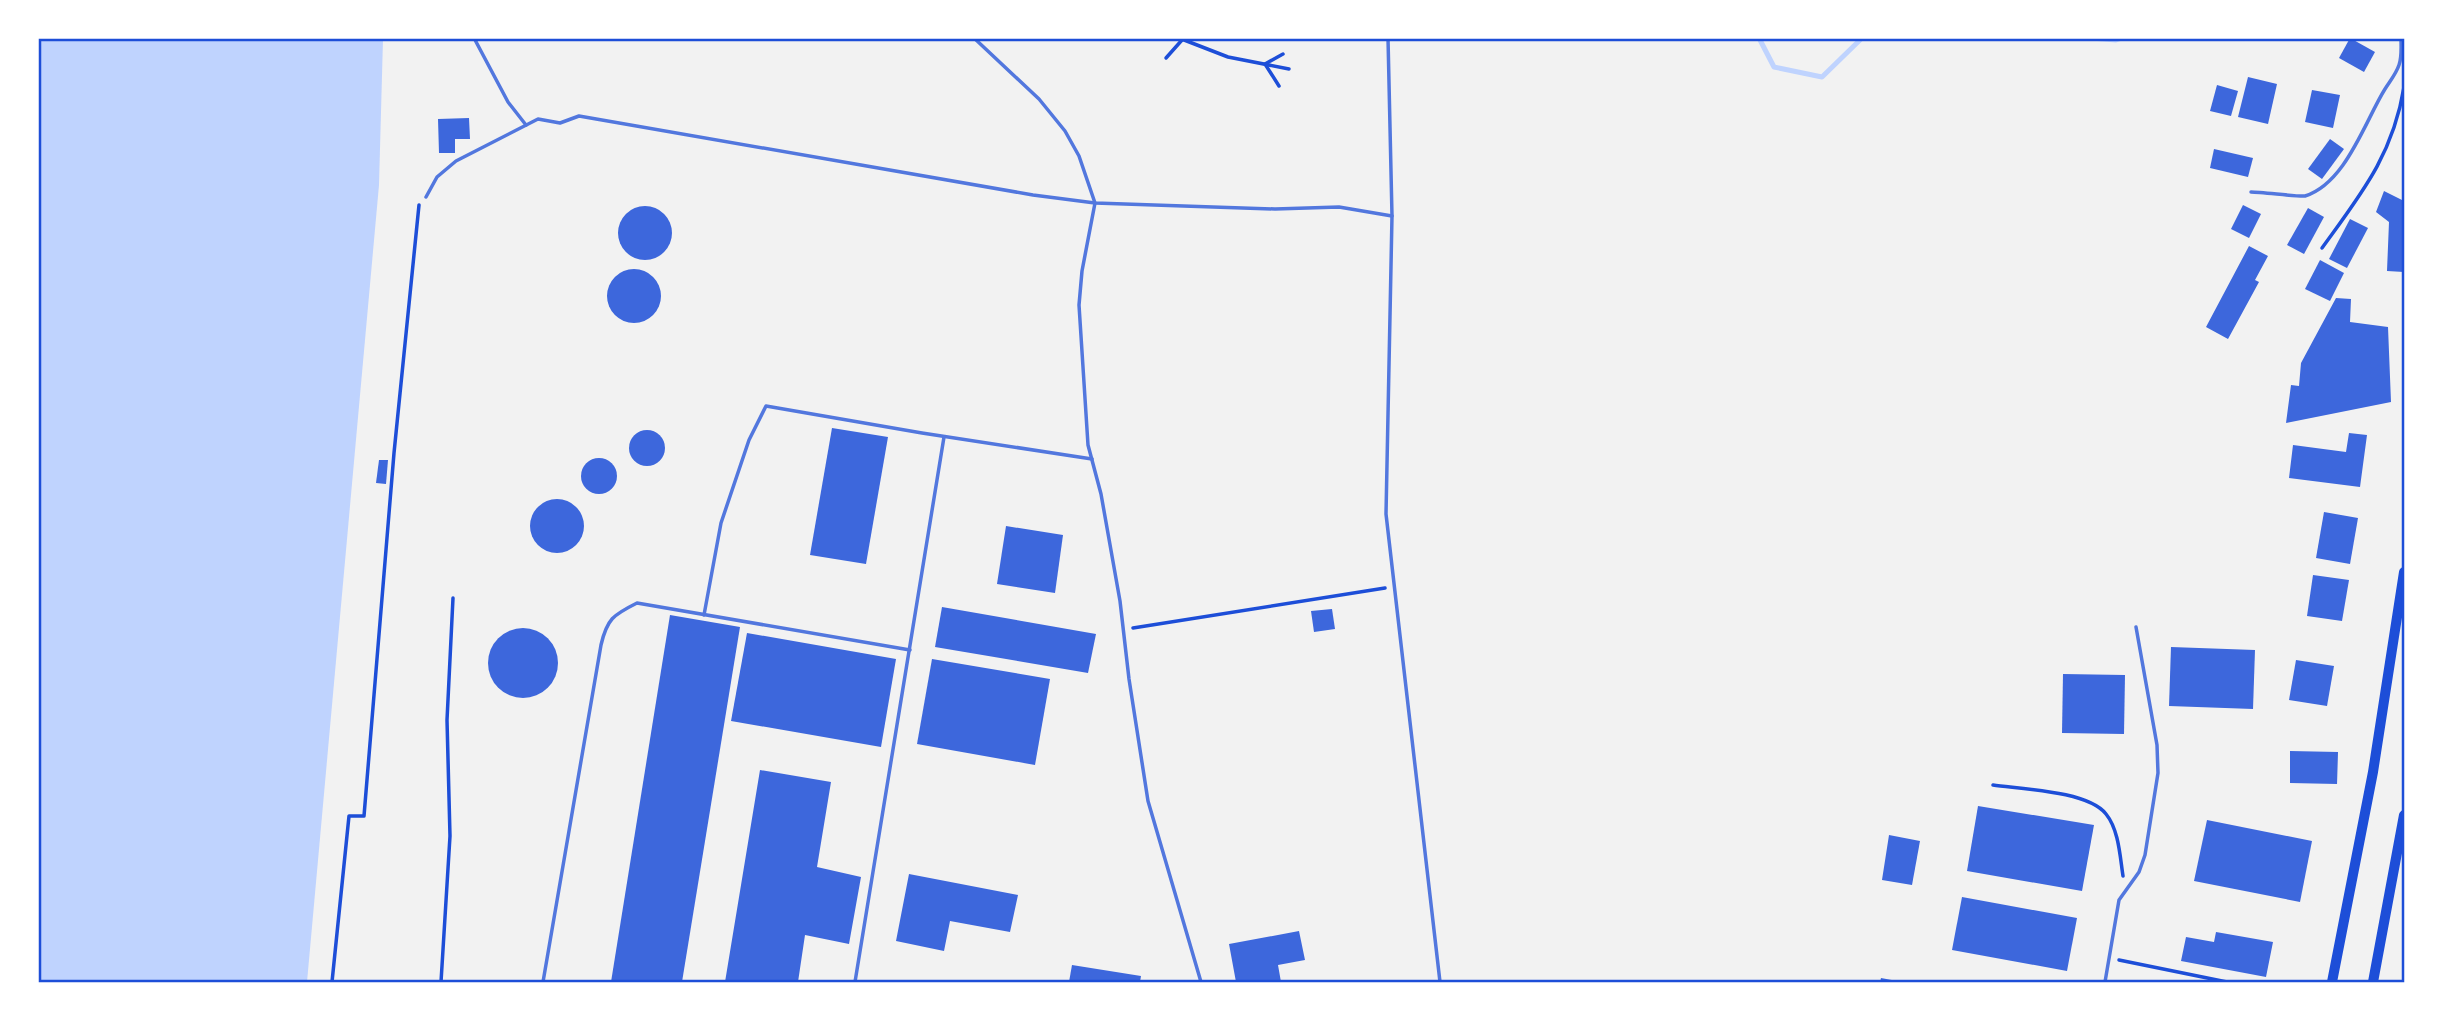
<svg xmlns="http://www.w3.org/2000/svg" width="2443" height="1021" viewBox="0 0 2443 1021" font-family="'PT Sans Narrow',sans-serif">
  <rect width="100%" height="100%" fill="#f2f2f2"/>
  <polygon fill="#bfd3fe" points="38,39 383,39 379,185 307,982 39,982"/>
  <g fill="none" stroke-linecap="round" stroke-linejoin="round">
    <g stroke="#bfd3fe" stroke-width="5">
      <polyline points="1759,38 1774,67 1822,77 1862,38"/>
      <polyline points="2091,38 2116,40 2122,38"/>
    </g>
  </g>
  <g fill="#3d67dc">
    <polygon points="2350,38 2375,52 2364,72 2339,58"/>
    <polygon points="2248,77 2277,84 2268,124 2238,117"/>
    <polygon points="2217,85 2238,91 2231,116 2210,111"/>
    <polygon points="2312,90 2340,95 2333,128 2305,122"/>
    <polygon points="469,118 470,139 455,139 455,153 439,153 438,119"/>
    <polygon points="2330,139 2344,149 2322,179 2308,169"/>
    <polygon points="2214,149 2253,158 2248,177 2210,168"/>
    <polygon points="2384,191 2404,201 2404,272 2387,271 2389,222 2376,212"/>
    <polygon points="2243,205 2261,214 2249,238 2231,229"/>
    <circle cx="645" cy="233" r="27"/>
    <polygon points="2308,208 2324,217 2304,254 2287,245"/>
    <polygon points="2350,219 2368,228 2347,268 2329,259"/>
    <polygon points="2249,246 2268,256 2255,280 2259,282 2228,339 2206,327"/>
    <polygon points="2320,260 2344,273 2330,301 2305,289"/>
    <circle cx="634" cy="296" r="27"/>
    <polygon points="2336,298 2351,299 2350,322 2388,327 2391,402 2286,423 2291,385 2299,386 2301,363"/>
    <polygon points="832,428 888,437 866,564 810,555"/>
    <circle cx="647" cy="448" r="18"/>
    <polygon points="2349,433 2367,435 2360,487 2289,478 2293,445 2346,452"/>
    <circle cx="599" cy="476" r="18"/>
    <polygon points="379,460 388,460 386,484 376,483"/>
    <circle cx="557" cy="526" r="27"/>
    <polygon points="2324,512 2358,518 2350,564 2316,558"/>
    <polygon points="1006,526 1063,535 1055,593 997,584"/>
    <polygon points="2313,575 2349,580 2342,621 2307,616"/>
    <polygon points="942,607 1096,634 1088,673 935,647"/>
    <polygon points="1332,609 1335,629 1314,632 1311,611"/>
    <polygon points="670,615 740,627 682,982 611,982"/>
    <circle cx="523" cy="663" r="35"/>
    <polygon points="747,633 896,659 881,747 731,721"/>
    <polygon points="2171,647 2255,650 2253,709 2169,706"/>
    <polygon points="932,659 1050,679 1035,765 917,744"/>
    <polygon points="2296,660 2334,666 2327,706 2289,700"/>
    <polygon points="2063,674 2125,675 2124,734 2062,733"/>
    <polygon points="2290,751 2338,752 2337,784 2290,783"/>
    <polygon points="760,770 831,782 817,867 861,877 849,944 805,935 798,982 725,982"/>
    <polygon points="1978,806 2094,825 2082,891 1967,871"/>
    <polygon points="2207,820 2312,841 2300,902 2194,881"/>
    <polygon points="1889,835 1920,841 1912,885 1882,880"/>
    <polygon points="909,874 1018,895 1010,932 950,921 944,951 896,941"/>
    <polygon points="1962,897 2077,918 2067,971 1952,950"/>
    <polygon points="1299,931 1305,960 1278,965 1281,982 1236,982 1229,944"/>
    <polygon points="2216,932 2273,942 2266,977 2181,961 2186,937 2214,942"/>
    <polygon points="1072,965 1141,976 1140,982 1069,982"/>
    <polygon points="1881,978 1897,981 1897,982 1880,982"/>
  </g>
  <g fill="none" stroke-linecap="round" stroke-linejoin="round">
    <g stroke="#1d4ed8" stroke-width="3.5">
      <polyline points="1179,38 1228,57 1289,69"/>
      <polyline points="1166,58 1182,40"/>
      <polyline points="1279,86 1265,64 1283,54"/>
      <path d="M2322 248C2361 194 2393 155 2404 87"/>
      <polyline points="1133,628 1385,588"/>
      <path d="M1993 785C2021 789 2088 791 2106 814 2119 830 2120 857 2123 876"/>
      <polyline points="2119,960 2227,982"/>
      <polyline points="332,982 349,816 364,816 394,453 419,205"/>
      <polyline points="441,982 450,836 447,720 453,598"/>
    </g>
    <g stroke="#5277de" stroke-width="3.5">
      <polyline points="474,38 508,102 526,125"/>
      <polyline points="974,38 1039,99 1065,131 1079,156 1095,203 1082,271 1079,305 1088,445 1101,494 1120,601 1129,679 1148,801 1201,982"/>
      <polyline points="1388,38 1392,216 1386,514 1440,982"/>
      <path d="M2251 192C2262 192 2299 197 2305 196 2346 183 2365 121 2385 89 2390 81 2396 74 2399 65 2402 57 2401 47 2401 38"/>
      <polyline points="426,197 437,177 456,161 538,119 560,123 579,116 1033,195 1095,203 1275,209 1339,207 1392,216"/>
      <polyline points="704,615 721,523 749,440 766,406 922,433 1092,459"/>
      <path d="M543 982 601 645C607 619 613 615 637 603L910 650"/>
      <polyline points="855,982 944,437"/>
      <polyline points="2105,982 2119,900 2139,872 2145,855 2158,773 2157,745 2136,627"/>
    </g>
    <g stroke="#1d4ed8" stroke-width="10">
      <polyline points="2332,982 2373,772 2404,572"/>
      <polyline points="2373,982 2404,815"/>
    </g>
  </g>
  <rect width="2443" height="1021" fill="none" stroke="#ffffff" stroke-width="80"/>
  <rect x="40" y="40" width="2363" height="941" fill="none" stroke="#1d4ed8" stroke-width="2.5"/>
</svg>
